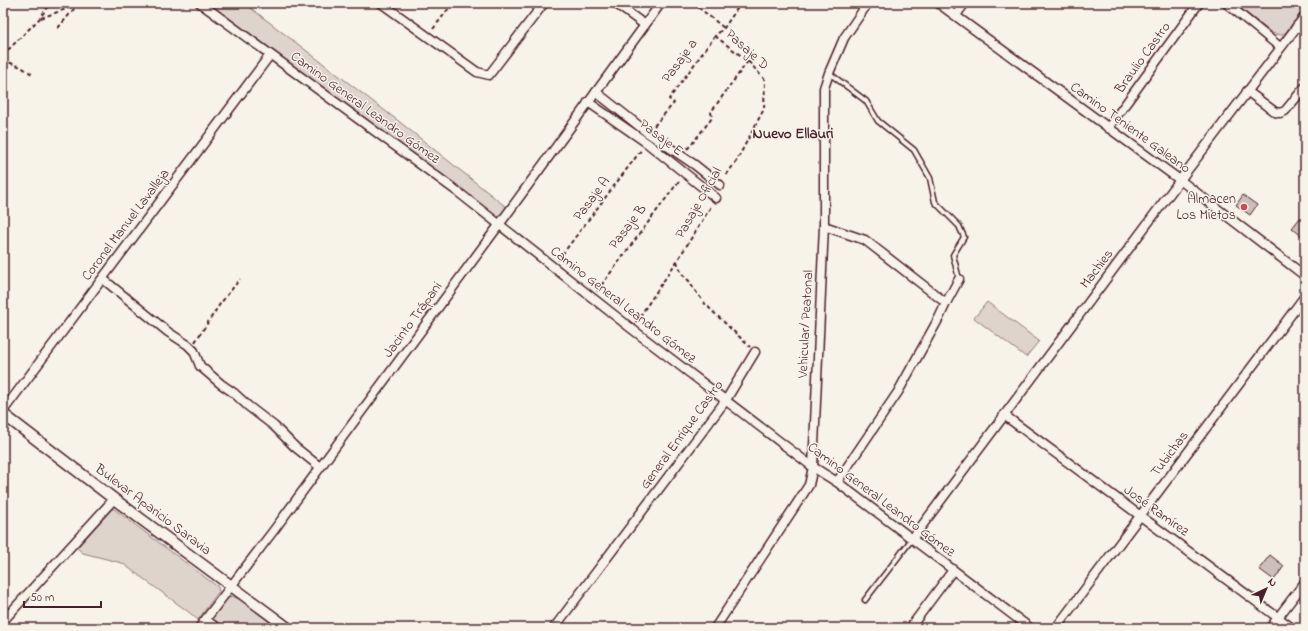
<svg xmlns="http://www.w3.org/2000/svg" width="1308" height="631" viewBox="0 0 1308 631" font-family="'Indie Flower',sans-serif">
  <rect width="100%" height="100%" fill="#f7f3e8"/>
  <filter id="ink" filterUnits="userSpaceOnUse"><feTurbulence type="fractalNoise" baseFrequency=".025" numOctaves="2"/><feDisplacementMap in="SourceGraphic" scale="8" xChannelSelector="R" yChannelSelector="G"/><feConvolveMatrix kernelMatrix="1 2 1 2 8 2 1 2 1" color-interpolation-filters="sRGB"/></filter>
  <g filter="url(#ink)">
    <g fill="#ded4cc" stroke="#947a7c">
      <polygon points="200,3 244,3 401,123 510,210 499,225"/>
      <polygon points="1234,3 1305,3 1305,7 1285,33 1281,35 1272,33"/>
      <polygon points="987,302 1039,341 1026,357 974,318"/>
      <polygon points="112,509 114,509 218,587 219,591 198,620 190,613 122,563 83,553 77,548"/>
      <path d="M232 596 241 600 279 628H206C213 618 220 601 232 596Z"/>
    </g>
    <g fill="#ccbfb9" stroke="#4a1f2b">
      <polygon points="1243,195 1257,205 1250,215 1236,205"/>
      <polygon points="1300,218 1305,222 1305,239 1292,228"/>
      <polygon points="1270,555 1284,566 1274,580 1259,569"/>
    </g>
    <g fill="none" stroke-linecap="round" stroke-linejoin="round">
      <g stroke="#4a1f2b" stroke-width="7">
        <g id="service">
          <polyline points="829,73 866,101 878,121 914,150 930,178 935,202 959,226 964,237 953,255 959,279"/>
          <polyline points="865,600 912,539"/>
        </g>
      </g>
      <g stroke="#4a1f2b" stroke-width="11">
        <g id="minor">
          <polyline points="200,3 458,192 632,329 813,467 837,482 1030,628"/>
          <polyline points="381,3 477,72 489,75 544,3"/>
          <polyline points="615,3 645,25"/>
          <polyline points="938,3 1180,180 1305,276"/>
          <polyline points="1226,3 1280,47"/>
          <polyline points="956,15 965,3"/>
          <polyline points="1297,26 1305,31"/>
          <polyline points="1247,91 1275,112 1280,113 1285,111 1305,87"/>
          <polyline points="596,92 648,133 695,165 720,185"/>
          <polyline points="588,102 647,143 716,198"/>
          <polyline points="1108,128 1199,3"/>
          <polyline points="824,226 865,240 946,303"/>
          <polyline points="103,279 168,332 188,345 194,351 200,366 221,384 234,393 248,406 274,426 295,447 320,467"/>
          <polyline points="3,411 270,55"/>
          <polyline points="1004,415 1292,628"/>
          <polyline points="837,482 898,392 939,318 946,303 959,279"/>
          <polyline points="912,539 1180,180 1305,16"/>
          <polyline points="206,620 217,628"/>
          <polyline points="3,621 114,499"/>
          <polyline points="199,628 274,530 499,225 661,3"/>
          <polyline points="554,628 726,400 755,352"/>
          <polyline points="715,628 809,485 813,467 824,226 824,88 829,73 844,38 868,3"/>
          <polyline points="910,628 953,570"/>
          <polyline points="1056,628 1305,296"/>
          <polyline points="1270,628 1305,582"/>
        </g>
      </g>
      <g stroke="#4a1f2b" stroke-width="13">
        <polyline id="tertiary" points="3,414 114,499 288,628"/>
      </g>
      <g stroke="#4a1f2b" stroke-width="2" stroke-dasharray="4 3" stroke-linecap="butt">
        <polyline points="693,3 724,28"/>
        <polyline points="41,18 77,5"/>
        <polyline points="58,28 79,3"/>
        <polyline points="433,29 453,3"/>
        <polyline points="715,36 748,61 765,80 764,109 737,160 725,177"/>
        <polyline points="3,55 40,18 50,3"/>
        <polyline points="3,60 21,67 32,74"/>
        <polyline points="654,126 674,103 669,99 715,36 724,28 741,3"/>
        <polyline points="687,149 691,145 712,118 711,112 748,61"/>
        <polyline points="558,260 642,149"/>
        <polyline points="677,261 679,268 683,275 690,282 693,288 706,305 750,347"/>
        <polyline points="597,291 679,181"/>
        <polyline points="636,322 677,261 712,205"/>
        <polyline points="195,342 220,304 240,279"/>
      </g>
      <use href="#service" stroke="#f7f3e8" stroke-width="4"/>
      <use href="#minor" stroke="#f7f3e8" stroke-width="8"/>
      <use href="#tertiary" stroke="#f7f3e8" stroke-width="10"/>
    </g>
  </g>
  <circle fill="#d1495b" stroke="#f7f3e8" stroke-width="1.5" cx="1244" cy="207" r="4"/>
  <g text-anchor="middle" dominant-baseline="central" stroke-width="3" stroke-linejoin="round" paint-order="stroke">
    <g font-size="14" fill="#4a1f2b" stroke="#f7f3e8">
      <text transform="translate(747 50) rotate(42)">Pasaje D</text>
      <text transform="translate(1143 58) rotate(-54)">Braulio Castro</text>
      <text transform="translate(680 61) rotate(-54)">Pasaje a</text>
      <text transform="translate(365 108) rotate(36)">Camino General Leandro Gómez</text>
      <text transform="translate(1130 128) rotate(36)">Camino Teniente Galeano</text>
      <text transform="translate(661 138) rotate(37)">Pasaje E</text>
      <text transform="translate(592 199) rotate(-53)">Pasaje A</text>
      <text transform="translate(699 203) rotate(-60)">Pasaje Oficial</text>
      <text transform="translate(126 225) rotate(-53)">Coronel Manuel Lavalleja</text>
      <text transform="translate(628 227) rotate(-53)">Pasaje B</text>
      <text transform="translate(1097 269) rotate(-53)">Machies</text>
      <text transform="translate(623 305) rotate(38)">Camino General Leandro Gómez</text>
      <text transform="translate(413 320) rotate(-54)">Jacinto Trápani</text>
      <text transform="translate(806 324) rotate(-87)">Vehicular/ Peatonal</text>
      <text transform="translate(682 435) rotate(-54)">General Enrique Castro</text>
      <text transform="translate(1170 454) rotate(-53)">Tubichas</text>
      <text transform="translate(881 500) rotate(37)">Camino General Leandro Gómez</text>
      <text transform="translate(153 510) rotate(37)">Bulevar Aparicio Saravia</text>
      <text transform="translate(1156 511) rotate(36)">José Ramírez</text>
    </g>
    <g font-size="14" fill="#4a1f2b" stroke="#f7f3e8" text-anchor="end">
      <text x="1236" y="199">Almacen<tspan x="1236" dy="16">Los Mietos</tspan></text>
    </g>
    <g font-size="15" font-weight="bold" fill="#4a1f2b" stroke="#f7f3e8">
      <text x="793" y="134">Nuevo Ellauri</text>
    </g>
  </g>
  <rect width="1308" height="631" fill="none" stroke="#f7f3e8" stroke-width="16"/>
  <rect x="8" y="8" width="1292" height="615" fill="none" stroke="#4a1f2b" stroke-width="1.5" filter="url(#ink)"/>
  <g transform="translate(1266 589) rotate(44)" stroke="#f7f3e8" stroke-width="3" paint-order="stroke">
  <path d="M0-3L7 15L0 10L-7 15Z" fill="#4a1f2b"/>
  <text y="-6" font-size="11" font-weight="bold" text-anchor="middle" fill="#4a1f2b">N</text>
  </g>
  <path d="M24 601v6h77v-6" fill="none" stroke="#4a1f2b" stroke-width="2"/>
  <text x="30" y="601" font-size="12" fill="#4a1f2b" stroke="#f7f3e8" stroke-width="3" paint-order="stroke">50 m</text>
</svg>
